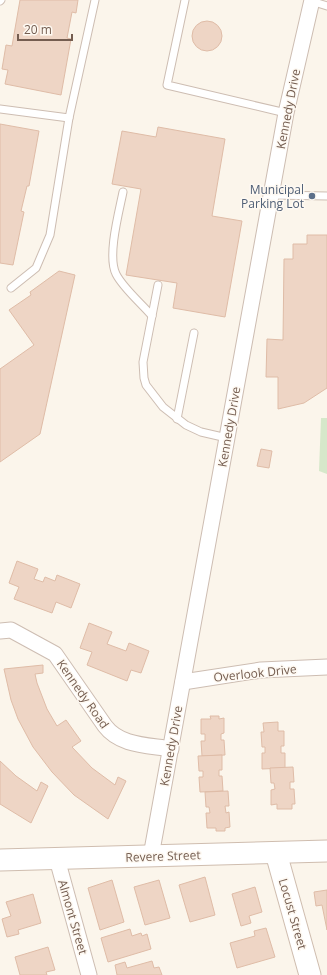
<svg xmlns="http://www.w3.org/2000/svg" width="327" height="975" viewBox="0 0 327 975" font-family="'Open Sans',sans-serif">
  <rect width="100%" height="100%" fill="#fbf5eb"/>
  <polygon fill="#d6e8ca" points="321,418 327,418 327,474 319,471"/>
  <g fill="#eed5c5" stroke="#dfbca7">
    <polygon points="20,0 78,0 76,13 72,12 67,38 71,39 61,95 5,84 8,70 2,69 6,45 12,46"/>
    <circle cx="207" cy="36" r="15"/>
    <polygon points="0,124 39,131 29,186 27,186 21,211 24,212 13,265 0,263"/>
    <polygon points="158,127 225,139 212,216 242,221 225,317 173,308 177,283 126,275 141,189 112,184 122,131 156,137"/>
    <polygon points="307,235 327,235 327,388 304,403 278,409 278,377 266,377 267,339 283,340 284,259 293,259 293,244 307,244"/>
    <polygon points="59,271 75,275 40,434 0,462 0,369 34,345 9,310 31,295 30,292"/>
    <polygon points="261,449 272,451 269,468 257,466"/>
    <polygon points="17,561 38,569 34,579 43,582 45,577 55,581 57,575 80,584 71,608 56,602 52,613 14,599 19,587 9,583"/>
    <polygon points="89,623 112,632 107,644 126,651 129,643 149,651 141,673 131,670 127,681 87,665 92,652 80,648"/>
    <polygon points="43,665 43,673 35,674 37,683 47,709 57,726 66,720 81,741 72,747 92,768 115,785 118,777 126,781 108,819 74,795 52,772 33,747 18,719 11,700 4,669"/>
    <polygon points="210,716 219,716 219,719 224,718 224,733 221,734 221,740 224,740 225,755 202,756 201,741 205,741 205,734 201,734 201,719 211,719"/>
    <polygon points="278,722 278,731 284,731 284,746 281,746 281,753 285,753 285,768 262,769 262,753 265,753 265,747 262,747 261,732 264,732 263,723"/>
    <polygon points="222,755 222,770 219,770 219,776 222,776 223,791 200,792 199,777 203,777 203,771 199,771 198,756"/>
    <polygon points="0,761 16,776 37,791 41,782 48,786 31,823 0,804"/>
    <polygon points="293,767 294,782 290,782 290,789 294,789 295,804 292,804 292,809 277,809 277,804 271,805 271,790 275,789 274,783 271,783 270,768"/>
    <polygon points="228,791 229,806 225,806 226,813 229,812 230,827 225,828 225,831 216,831 216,828 207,828 206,813 210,813 209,807 206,807 205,792"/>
    <polygon points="205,877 215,915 190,922 179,885"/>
    <polygon points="112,880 124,922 100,930 88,888"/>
    <polygon points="159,880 170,918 145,925 134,887"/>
    <polygon points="255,887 262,912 249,916 251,923 241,926 232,894"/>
    <polygon points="327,890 327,930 322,905 316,906 314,892"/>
    <polygon points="33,894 41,923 18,930 19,934 7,937 2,919 11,916 6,902"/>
    <polygon points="266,928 275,957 237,968 230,943 255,936 254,931"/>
    <polygon points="130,929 132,936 141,933 142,936 147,934 151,949 108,962 101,938"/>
    <polygon points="48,947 55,970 46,972 47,975 20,975 15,957"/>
    <polygon points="152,961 154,968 159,967 162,975 117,975 115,965 125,962 127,968"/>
  </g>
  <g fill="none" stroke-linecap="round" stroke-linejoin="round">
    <g stroke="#cdbdb2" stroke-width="9">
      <g id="lane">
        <polyline points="185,0 167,85 286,113"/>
        <polyline points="0,1 1,0"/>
        <polyline points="311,1 327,6"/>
        <polyline points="0,109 69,118 95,0"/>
        <path d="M123 192C119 212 107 256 116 274 123 288 141 303 152 316"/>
        <polyline points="272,195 327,196"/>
        <polyline points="158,285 143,362 144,378 146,385 163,407 186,425 201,432 227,438"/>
        <polyline points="11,288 36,268 50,235 69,118"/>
        <polyline points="177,419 194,333"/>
      </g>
    </g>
    <g stroke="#cdbdb2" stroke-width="17">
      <g id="street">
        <path d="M0 631 11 630 55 654 105 726C120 746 148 745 171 749"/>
        <polyline points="183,682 261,670 327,667"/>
        <polyline points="151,856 286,113 312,0"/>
        <polyline points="57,859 89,975"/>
      </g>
    </g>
    <g stroke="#cfbdaf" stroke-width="23">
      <g id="secondary">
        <polyline points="276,853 310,975"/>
        <polyline points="0,860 327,851"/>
      </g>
    </g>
    <use href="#lane" stroke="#fff" stroke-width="7"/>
    <use href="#street" stroke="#fff" stroke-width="15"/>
    <use href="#secondary" stroke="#fff" stroke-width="21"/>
  </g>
  <circle fill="#5c6f8a" stroke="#fef9f2" stroke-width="1.5" cx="312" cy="196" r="4"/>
  <g text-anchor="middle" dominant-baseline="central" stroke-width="3" stroke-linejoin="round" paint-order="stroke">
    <g font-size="12" fill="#745d50" stroke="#fef9f2">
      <text transform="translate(288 109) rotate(-79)">Kennedy Drive</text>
      <text transform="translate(229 427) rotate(-80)">Kennedy Drive</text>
      <text transform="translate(255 673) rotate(-6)">Overlook Drive</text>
      <text transform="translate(83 694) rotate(55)">Kennedy Road</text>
      <text transform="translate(171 746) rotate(-80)">Kennedy Drive</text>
      <text transform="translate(163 856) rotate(-2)">Revere Street</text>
      <text transform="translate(293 914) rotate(74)">Locust Street</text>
      <text transform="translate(73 917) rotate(74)">Almont Street</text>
    </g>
    <g font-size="12" fill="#4e5e75" stroke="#fef9f2" text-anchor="end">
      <text x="304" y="189">Municipal<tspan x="304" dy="14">Parking Lot</tspan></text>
    </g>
  </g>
  <path d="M18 34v6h54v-6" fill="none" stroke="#745d50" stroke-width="2"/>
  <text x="24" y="34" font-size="12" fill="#745d50" stroke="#fef9f2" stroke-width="3" paint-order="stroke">20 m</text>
</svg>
